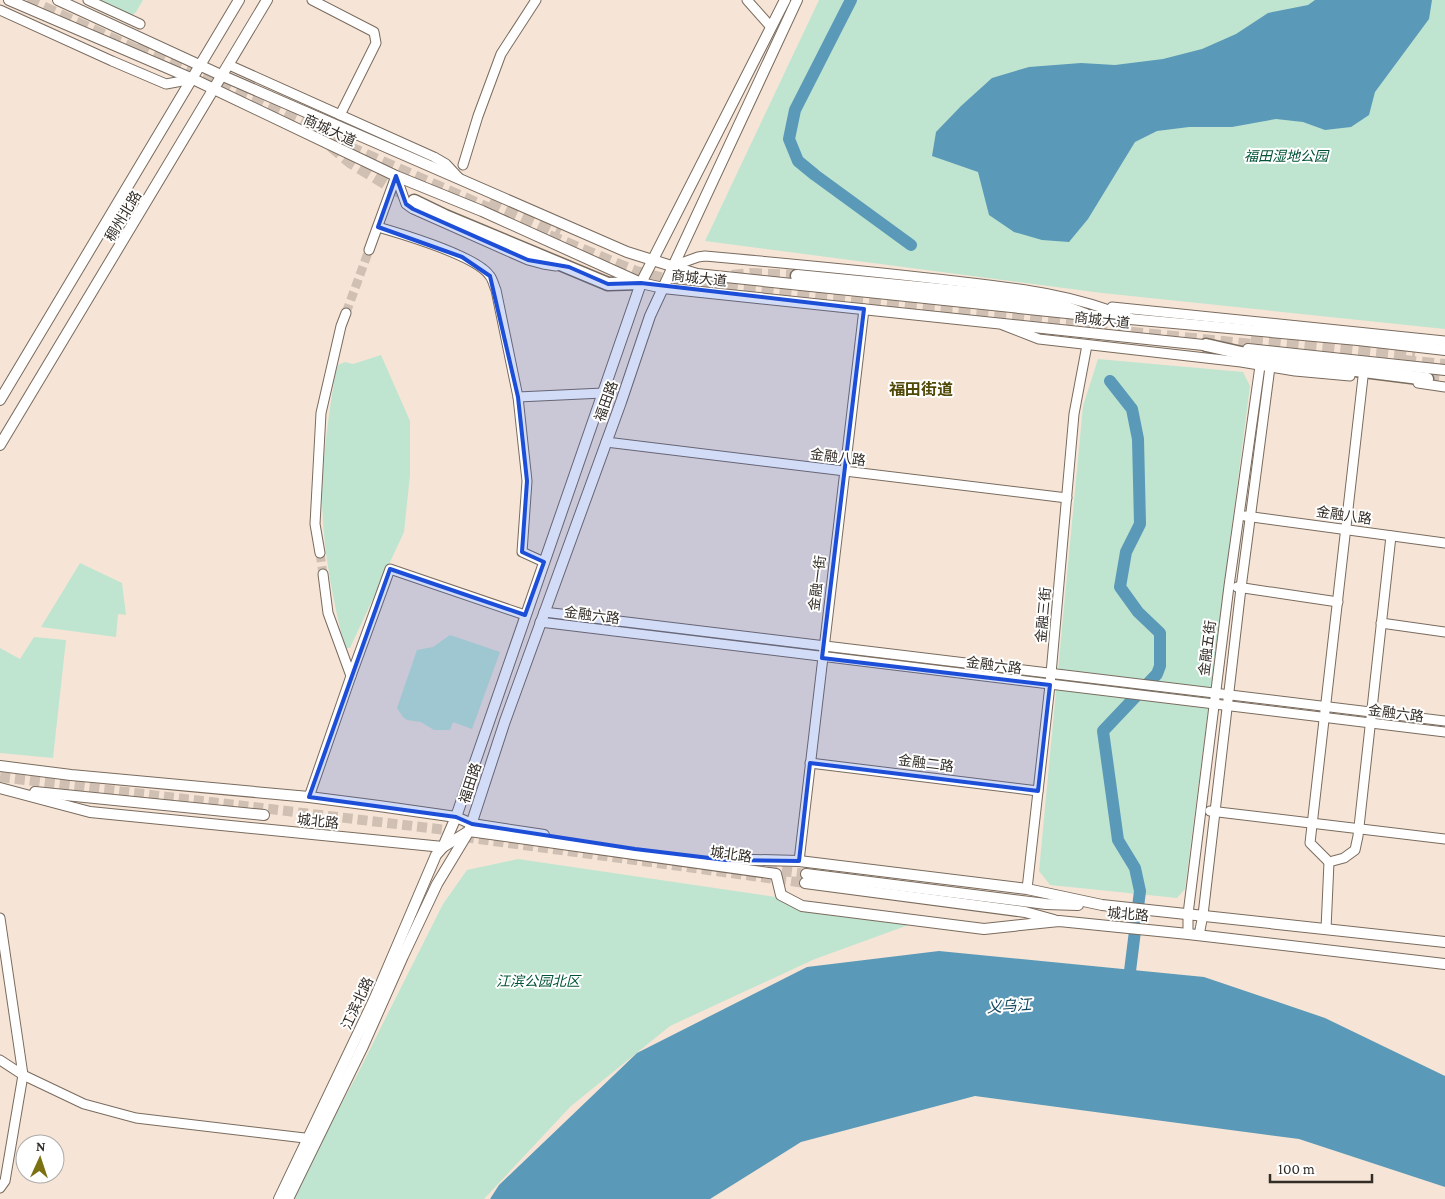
<svg xmlns="http://www.w3.org/2000/svg" width="1445" height="1199" viewBox="0 0 1445 1199" font-family="'Crimson Pro','Noto Sans SC',serif">
  <rect width="100%" height="100%" fill="#f6e5d6"/>
  <g fill="#bfe5d0">
    <polygon points="93,0 143,0 136,12 132,16"/>
    <polygon points="819,0 1445,0 1445,329 1102,293 705,241"/>
    <path d="M381 355 410 421V475L404 532 350 648H345C332 597 322 545 322 493 323 453 329 414 335 375L338 365 345 362 353 364Z"/>
    <polygon points="1098,359 1243,372 1250,386 1185,889 1177,898 1050,885 1039,871 1083,406"/>
    <polygon points="80,563 122,583 126,615 118,614 116,637 41,627"/>
    <polygon points="450,635 500,652 472,729 453,722 450,730 434,730 421,722 407,720 403,717 397,708 417,650 433,647"/>
    <polygon points="34,637 66,640 53,758 0,753 0,648 20,659"/>
    <polygon points="518,859 925,919 815,959 670,1026 571,1106 484,1199 290,1199 357,1075 443,904 467,870"/>
  </g>
  <g fill="#5b99b8">
    <polygon points="1315,0 1432,0 1429,19 1375,92 1369,115 1351,127 1325,130 1303,122 1276,119 1232,127 1189,127 1157,131 1135,142 1088,219 1069,242 1042,240 1014,232 989,215 978,172 932,156 936,132 961,106 992,78 1029,67 1081,63 1115,65 1163,59 1202,49 1236,34 1268,13 1308,5"/>
    <polygon points="939,951 1204,977 1325,1018 1445,1076 1445,1187 1299,1139 975,1096 801,1142 710,1199 490,1199 499,1185 637,1053 807,967"/>
  </g>
  <g fill="none" stroke-linecap="round" stroke-linejoin="round">
    <g stroke="#5b99b8" stroke-width="12">
      <polyline points="851,0 795,110 789,139 798,161 815,175 911,245"/>
      <polyline points="1110,381 1132,409 1138,439 1140,524 1126,552 1120,587 1138,612 1160,633 1160,666 1157,674 1103,731 1118,840 1135,868 1140,891 1128,987"/>
    </g>
    <g stroke="#cfc0b3" stroke-width="9" stroke-dasharray="9 4.5" stroke-linecap="butt">
      <polyline points="346,313 369,250"/>
      <polyline points="320,553 323,574"/>
    </g>
    <g stroke="#cfc0b3" stroke-width="10" stroke-dasharray="10 5" stroke-linecap="butt">
      <polyline points="0,777 472,833"/>
      <polyline points="464,837 805,883"/>
      <polyline points="767,869 806,874"/>
    </g>
    <g stroke="#cfc0b3" stroke-width="12" stroke-dasharray="12 6" stroke-linecap="butt">
      <polyline points="27,0 143,53"/>
      <polyline points="138,45 327,131"/>
      <polyline points="316,133 496,212"/>
      <polyline points="331,146 350,162 401,193"/>
      <polyline points="489,203 559,235"/>
      <polyline points="549,236 636,272 684,284 735,291"/>
      <polyline points="732,276 750,274 797,276"/>
      <polyline points="726,284 1107,323"/>
      <polyline points="1095,329 1262,346"/>
      <polyline points="1251,338 1415,355"/>
      <polyline points="1404,361 1445,365"/>
      <polyline points="1427,379 1445,381"/>
    </g>
    <g stroke="#796b5e" stroke-width="11">
      <g id="minor">
        <polyline points="88,0 140,24"/>
        <polyline points="312,0 374,32 376,43 340,115"/>
        <polyline points="747,0 771,27"/>
        <polyline points="0,10 112,61 166,84 193,79"/>
        <polyline points="229,65 434,157 446,164 460,179"/>
        <polyline points="463,165 478,116 501,54 536,0"/>
        <polyline points="396,176 406,204 413,209 528,260 543,264 556,266"/>
        <path d="M378 227C402 234 477 256 490 276 493 280 494 286 496 290L518 397 527 481 522 552 544 562"/>
        <polyline points="369,250 396,176"/>
        <path d="M673 266 698 257 705 256C783 263 860 270 937 279 1004 287 1066 291 1130 318"/>
        <polyline points="1112,307 1445,341"/>
        <polyline points="1003,325 1039,339 1241,362 1295,371 1350,376"/>
        <polyline points="1418,383 1445,387"/>
        <polyline points="518,397 603,393"/>
        <polyline points="606,442 1067,498"/>
        <polyline points="1245,516 1445,543"/>
        <polyline points="320,553 315,524 321,413 341,326 346,313"/>
        <polyline points="323,574 328,613 351,676"/>
        <polyline points="1237,587 1338,602"/>
        <polyline points="544,612 1445,721"/>
        <polyline points="540,622 1445,732"/>
        <polyline points="1381,623 1445,632"/>
        <polyline points="810,763 1038,791"/>
        <polyline points="309,797 351,676 390,569 525,615"/>
        <polyline points="1210,811 1445,839"/>
        <polyline points="799,861 864,309"/>
        <polyline points="1329,862 1310,843 1363,377"/>
        <polyline points="1027,889 1050,685 1074,414 1087,345"/>
        <polyline points="0,918 23,1075 5,1181 0,1188"/>
        <polyline points="1326,929 1329,862 1344,858 1355,850 1358,836 1391,536"/>
        <polyline points="1188,934 1188,914 1229,586 1260,366"/>
        <polyline points="1199,935 1203,915 1241,588 1270,367"/>
        <polyline points="0,1060 23,1075 84,1104 136,1118 313,1139"/>
      </g>
    </g>
    <g stroke="#796b5e" stroke-width="12">
      <g id="major">
        <polyline points="9,0 193,79 396,176 482,211 641,283 663,288 1213,346"/>
        <polyline points="58,0 223,76 627,252 697,274 1086,315 1358,340 1445,350"/>
        <polyline points="1248,349 1445,370"/>
        <polyline points="0,400 239,0"/>
        <polyline points="0,445 267,0"/>
        <polyline points="0,766 71,775 309,797 379,806 456,817 472,824 544,835"/>
        <polyline points="0,788 90,812 443,847 469,831 776,874 781,895 802,906 984,929 1059,921 1188,934 1445,964"/>
        <polyline points="35,792 264,815"/>
        <polyline points="716,859 799,861 1027,889 1102,905 1445,942"/>
        <polyline points="806,874 1046,904 1078,905"/>
        <polyline points="805,883 1025,912 1054,920"/>
        <polyline points="279,1199 374,1000 436,855 443,847 456,817 641,283 785,0"/>
        <polyline points="288,1199 363,1046 403,956 437,884 469,831 505,721 621,402 650,316 797,0"/>
      </g>
    </g>
    <g stroke="#796b5e" stroke-width="15">
      <g id="highway">
        <polyline points="414,201 445,216 608,284 641,283"/>
        <polyline points="797,276 1022,298 1062,306 1086,315"/>
        <polyline points="1206,345 1259,357 1292,362 1427,379"/>
      </g>
    </g>
    <use href="#minor" stroke="#fff" stroke-width="9"/>
    <use href="#major" stroke="#fff" stroke-width="10"/>
    <use href="#highway" stroke="#fff" stroke-width="12"/>
  </g>
  <path fill="#1d4ed8" fill-opacity="0.2" stroke="#1d4ed8" stroke-width="4" stroke-linejoin="round" d="M396 176 406 204 413 209 528 260 569 267 608 284 641 283 864 309 822 658 1050 685 1038 791 810 763 799 861 726 860 635 849 472 824 456 817 309 797 390 569 525 615 544 562 522 552 527 481 518 397 490 276 462 257 378 227Z"/>
  <g text-anchor="middle" dominant-baseline="central" stroke-width="4" stroke-linejoin="round" paint-order="stroke">
    <g font-size="14" fill="#332d27" stroke="#fff">
      <text transform="translate(330 130) rotate(25)">商城大道</text>
      <text transform="translate(123 216) rotate(-59)">稠州北路</text>
      <text transform="translate(699 278) rotate(6)">商城大道</text>
      <text transform="translate(1102 320) rotate(6)">商城大道</text>
      <text transform="translate(606 401) rotate(-70)">福田路</text>
      <text transform="translate(838 457) rotate(7)">金融八路</text>
      <text transform="translate(1344 515) rotate(8)">金融八路</text>
      <text transform="translate(817 583) rotate(-83)">金融一街</text>
      <text transform="translate(592 615) rotate(7)">金融六路</text>
      <text transform="translate(1043 615) rotate(-85)">金融三街</text>
      <text transform="translate(1207 648) rotate(-83)">金融五街</text>
      <text transform="translate(994 665) rotate(7)">金融六路</text>
      <text transform="translate(1396 713) rotate(7)">金融六路</text>
      <text transform="translate(926 763) rotate(7)">金融二路</text>
      <text transform="translate(470 783) rotate(-72)">福田路</text>
      <text transform="translate(318 821) rotate(6)">城北路</text>
      <text transform="translate(731 854) rotate(8)">城北路</text>
      <text transform="translate(1128 914) rotate(5)">城北路</text>
      <text transform="translate(357 1003) rotate(-65)">江滨北路</text>
    </g>
    <g font-size="14" font-style="italic" fill="#005336" stroke="#fff">
      <text x="1286" y="156">福田湿地公园</text>
      <text x="538" y="981">江滨公园北区</text>
    </g>
    <g font-size="15" font-style="italic" fill="#12465d" stroke="#fff">
      <text transform="translate(1009 1006) rotate(-4)">义乌江</text>
    </g>
    <g font-size="16" font-weight="bold" fill="#504908" stroke="#fff">
      <text x="921" y="389">福田街道</text>
    </g>
  </g>
  <g transform="translate(40 1159) rotate(3)"><circle r="24" fill="#ffffff" stroke="#adaba9"/>
  <path d="M0-4L9 19L0 12L-9 19Z" fill="#7b7112"/>
  <text y="-8" font-size="14" font-weight="bold" text-anchor="middle" fill="#332d27">N</text>
  </g>
  <path d="M1270 1174v8h102v-8" fill="none" stroke="#332d27" stroke-width="2.5"/>
  <text x="1278" y="1174" font-size="15" fill="#332d27" stroke="#ffffff" stroke-width="4" paint-order="stroke">100 m</text>
</svg>
